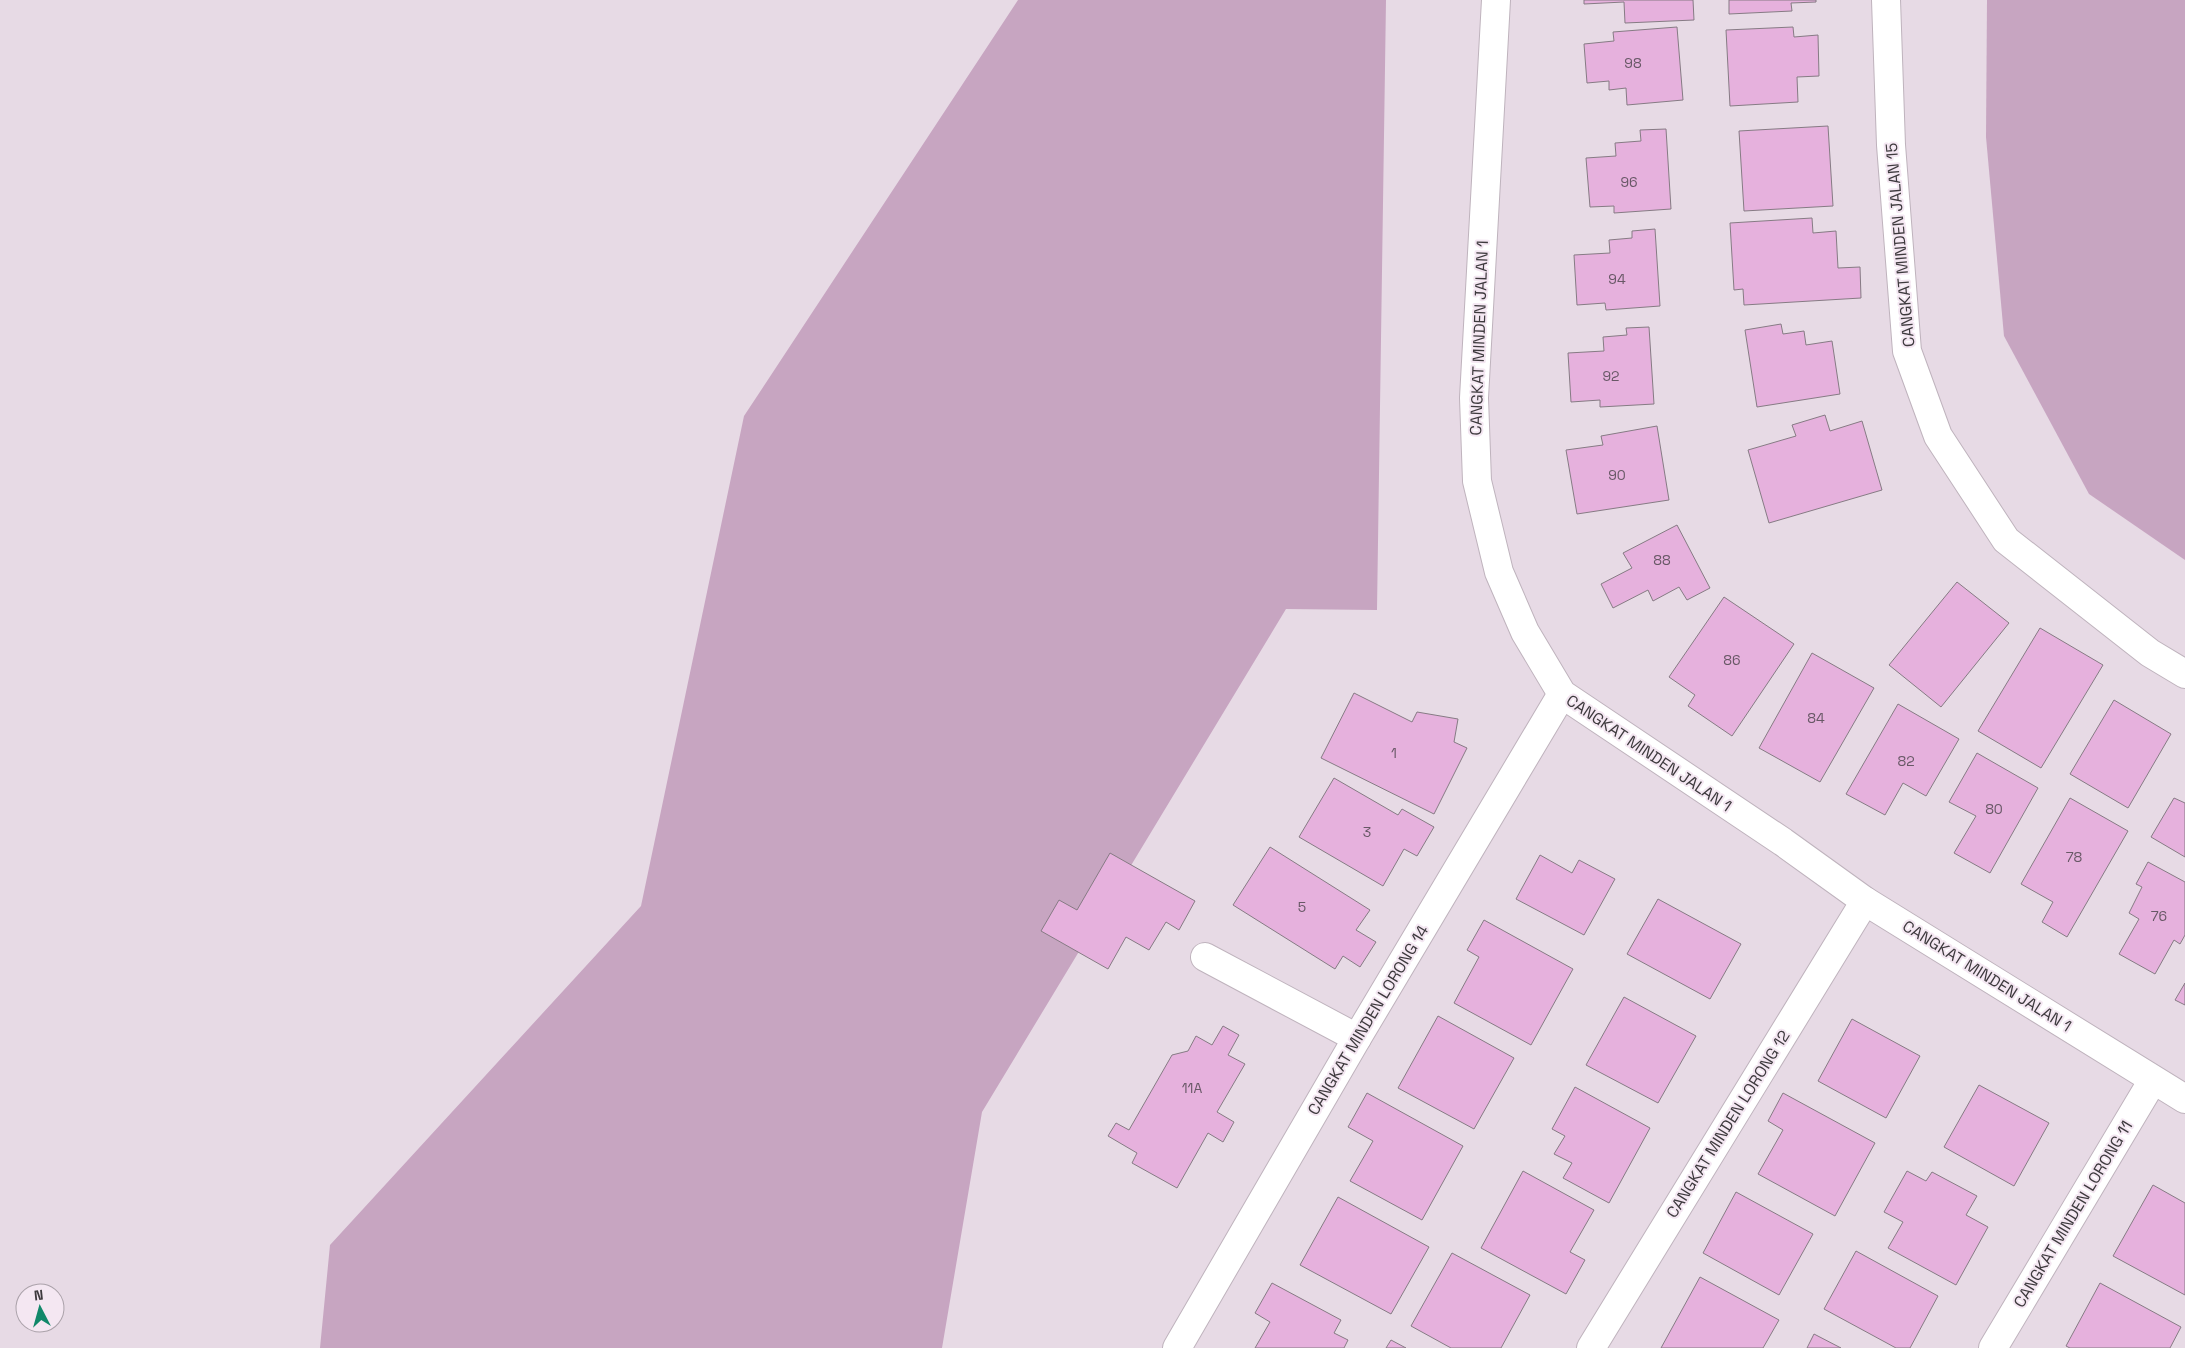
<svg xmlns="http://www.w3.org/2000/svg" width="2185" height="1348" viewBox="0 0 2185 1348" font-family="'Space Grotesk',sans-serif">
  <rect width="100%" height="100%" fill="#e7dae5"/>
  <g fill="#c7a5c1">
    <polygon points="1018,0 1386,0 1377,610 1286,609 982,1112 942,1348 320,1348 330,1245 641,906 744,416"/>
    <polygon points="1987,0 2185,0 2185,560 2089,494 2004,336 1986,137"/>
  </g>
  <g fill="#e6b1dd" stroke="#867b84">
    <polygon points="1584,0 1693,0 1694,20 1625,23 1624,2 1584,4"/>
    <polygon points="1729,0 1816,0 1816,2 1791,3 1792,11 1729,14"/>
    <polygon points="1677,27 1683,100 1627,105 1626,88 1609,90 1609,81 1587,83 1584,44 1614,41 1613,32"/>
    <polygon points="1793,27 1794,37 1818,35 1819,76 1797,77 1798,102 1730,106 1726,30"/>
    <polygon points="1828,126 1833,206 1744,211 1739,131"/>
    <polygon points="1666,129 1671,209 1614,213 1614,206 1590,207 1586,158 1616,156 1615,143 1641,141 1640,130"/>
    <polygon points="1812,218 1813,233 1836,231 1838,268 1860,267 1861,298 1744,305 1743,289 1734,290 1730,223"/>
    <polygon points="1655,229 1660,306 1606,310 1605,303 1577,305 1574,255 1610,253 1609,240 1632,238 1632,231"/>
    <polygon points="1781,324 1783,334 1804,331 1806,345 1832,341 1840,394 1757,407 1745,330"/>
    <polygon points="1649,327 1654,404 1600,407 1600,400 1571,402 1568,353 1604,351 1603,337 1627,335 1626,328"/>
    <polygon points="1825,415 1830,431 1862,421 1882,490 1769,523 1748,450 1796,436 1792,425"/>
    <polygon points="1657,426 1669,500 1577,514 1566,450 1603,445 1601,436"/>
    <polygon points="1677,525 1710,588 1687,600 1679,587 1653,601 1648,590 1613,608 1601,584 1632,568 1623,553"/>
    <polygon points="1957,582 2009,623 1941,707 1889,665"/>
    <polygon points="1724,597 1794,644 1732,736 1688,706 1695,695 1669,677"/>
    <polygon points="2040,628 2103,665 2041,768 1978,731"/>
    <polygon points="1812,653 1874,688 1820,782 1759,748"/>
    <polygon points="1354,693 1412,722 1417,712 1458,719 1454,742 1467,748 1434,814 1321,758"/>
    <polygon points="2114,700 2171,734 2128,808 2070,774"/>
    <polygon points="1898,704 1959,739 1926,796 1903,783 1885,815 1846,794"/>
    <polygon points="1977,753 2038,788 1990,873 1954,853 1976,816 1949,802"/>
    <polygon points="1334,778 1398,815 1402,809 1434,827 1417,856 1404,849 1383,886 1299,837"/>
    <polygon points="2070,798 2128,831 2067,937 2042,922 2053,902 2021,884"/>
    <polygon points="2174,798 2185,803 2185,857 2151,837"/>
    <polygon points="1270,847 1370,910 1356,930 1376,942 1360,967 1343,956 1335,969 1233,905"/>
    <polygon points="1110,853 1195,901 1179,930 1166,922 1149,950 1126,937 1108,969 1041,931 1059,900 1077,910"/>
    <polygon points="1540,855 1572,873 1579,860 1615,879 1584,935 1516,899"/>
    <polygon points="2148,862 2185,882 2185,935 2180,944 2174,940 2155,974 2119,954 2139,919 2129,913 2142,887 2136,884"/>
    <polygon points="1658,899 1741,944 1710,999 1627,954"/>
    <polygon points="1484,920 1573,969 1531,1045 1454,1003 1479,957 1467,950"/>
    <polygon points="2185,983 2185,1005 2175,1000"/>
    <polygon points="1624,997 1696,1036 1658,1103 1586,1065"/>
    <polygon points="1438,1016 1514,1058 1474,1129 1398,1088"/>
    <polygon points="1852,1019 1920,1056 1886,1118 1818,1081"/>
    <polygon points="1223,1026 1239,1035 1228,1055 1245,1064 1217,1112 1234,1122 1223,1142 1208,1133 1177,1188 1132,1163 1137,1153 1108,1136 1116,1123 1129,1130 1172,1055 1188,1051 1196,1036 1212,1045"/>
    <polygon points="1979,1085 2049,1123 2014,1186 1944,1147"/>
    <polygon points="1575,1087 1650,1128 1609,1203 1563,1178 1572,1163 1554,1154 1565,1136 1552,1129"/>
    <polygon points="1367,1093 1463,1146 1422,1220 1350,1181 1373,1141 1348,1127"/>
    <polygon points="1783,1093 1875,1143 1835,1216 1758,1174 1783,1130 1768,1121"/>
    <polygon points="1523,1171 1594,1210 1570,1252 1585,1260 1566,1294 1481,1248"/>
    <polygon points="1907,1171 1926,1181 1932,1172 1977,1196 1966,1215 1988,1227 1956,1285 1888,1248 1903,1222 1884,1212"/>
    <polygon points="2153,1185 2185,1203 2185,1295 2113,1256"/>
    <polygon points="1736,1192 1813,1234 1779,1295 1703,1253"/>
    <polygon points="1338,1197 1429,1247 1391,1314 1300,1265"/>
    <polygon points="1856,1251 1938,1296 1910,1348 1896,1348 1824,1309"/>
    <polygon points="1452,1253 1530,1295 1501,1348 1451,1348 1411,1326"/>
    <polygon points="1700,1277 1779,1320 1763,1348 1661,1348"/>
    <polygon points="1272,1283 1341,1320 1334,1333 1348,1340 1344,1348 1255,1348 1270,1322 1255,1313"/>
    <polygon points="2100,1283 2181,1327 2170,1348 2070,1348 2066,1346"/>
    <polygon points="1814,1334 1841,1348 1807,1348"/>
    <polygon points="1391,1340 1406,1348 1386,1348"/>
  </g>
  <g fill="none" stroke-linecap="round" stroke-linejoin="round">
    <g stroke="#bfb3bd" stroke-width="30">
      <g id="street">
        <polyline points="1496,0 1474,398 1477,481 1499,572 1525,632 1562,694 1783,842 1865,901 2185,1099"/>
        <polyline points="1886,0 1891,145 1907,351 1938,436 2006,540 2150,653 2185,674"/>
        <polyline points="1205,957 1357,1038"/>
        <polyline points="1177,1348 1357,1038 1562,694"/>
        <polyline points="1591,1348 1865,901"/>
        <polyline points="1993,1348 2153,1080"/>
      </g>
    </g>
    <use href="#street" stroke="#fff" stroke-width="28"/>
  </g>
  <g text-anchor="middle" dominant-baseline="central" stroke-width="4" stroke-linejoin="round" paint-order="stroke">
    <g font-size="14" fill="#685866">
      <text x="1633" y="63">98</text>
      <text x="1629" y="182">96</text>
      <text x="1617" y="279">94</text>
      <text x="1611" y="376">92</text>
      <text x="1617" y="475">90</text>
      <text x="1662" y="560">88</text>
      <text x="1732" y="660">86</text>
      <text x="1816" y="718">84</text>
      <text x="1394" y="753">1</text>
      <text x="1906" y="761">82</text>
      <text x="1994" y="809">80</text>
      <text x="1367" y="832">3</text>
      <text x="2074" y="857">78</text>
      <text x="1302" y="907">5</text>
      <text x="2159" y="916">76</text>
      <text x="1192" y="1088">11A</text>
    </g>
    <g font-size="16" fill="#3e3a3e" stroke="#f4e7f2">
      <text transform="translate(1900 245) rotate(-95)">CANGKAT MINDEN JALAN 15</text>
      <text transform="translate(1479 338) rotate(-88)">CANGKAT MINDEN JALAN 1</text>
      <text transform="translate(1649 753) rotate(34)">CANGKAT MINDEN JALAN 1</text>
      <text transform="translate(1987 976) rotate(32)">CANGKAT MINDEN JALAN 1</text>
      <text transform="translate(1368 1020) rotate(-59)">CANGKAT MINDEN LORONG 14</text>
      <text transform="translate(1728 1124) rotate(-58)">CANGKAT MINDEN LORONG 12</text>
      <text transform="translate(2073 1214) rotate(-59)">CANGKAT MINDEN LORONG 11</text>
    </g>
  </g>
  <g transform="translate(40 1308) rotate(354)"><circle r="24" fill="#f4e7f2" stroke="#aba2aa"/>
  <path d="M0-4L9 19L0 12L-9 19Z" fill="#11886a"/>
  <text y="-8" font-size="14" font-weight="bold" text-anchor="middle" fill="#3e3a3e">N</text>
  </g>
</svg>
